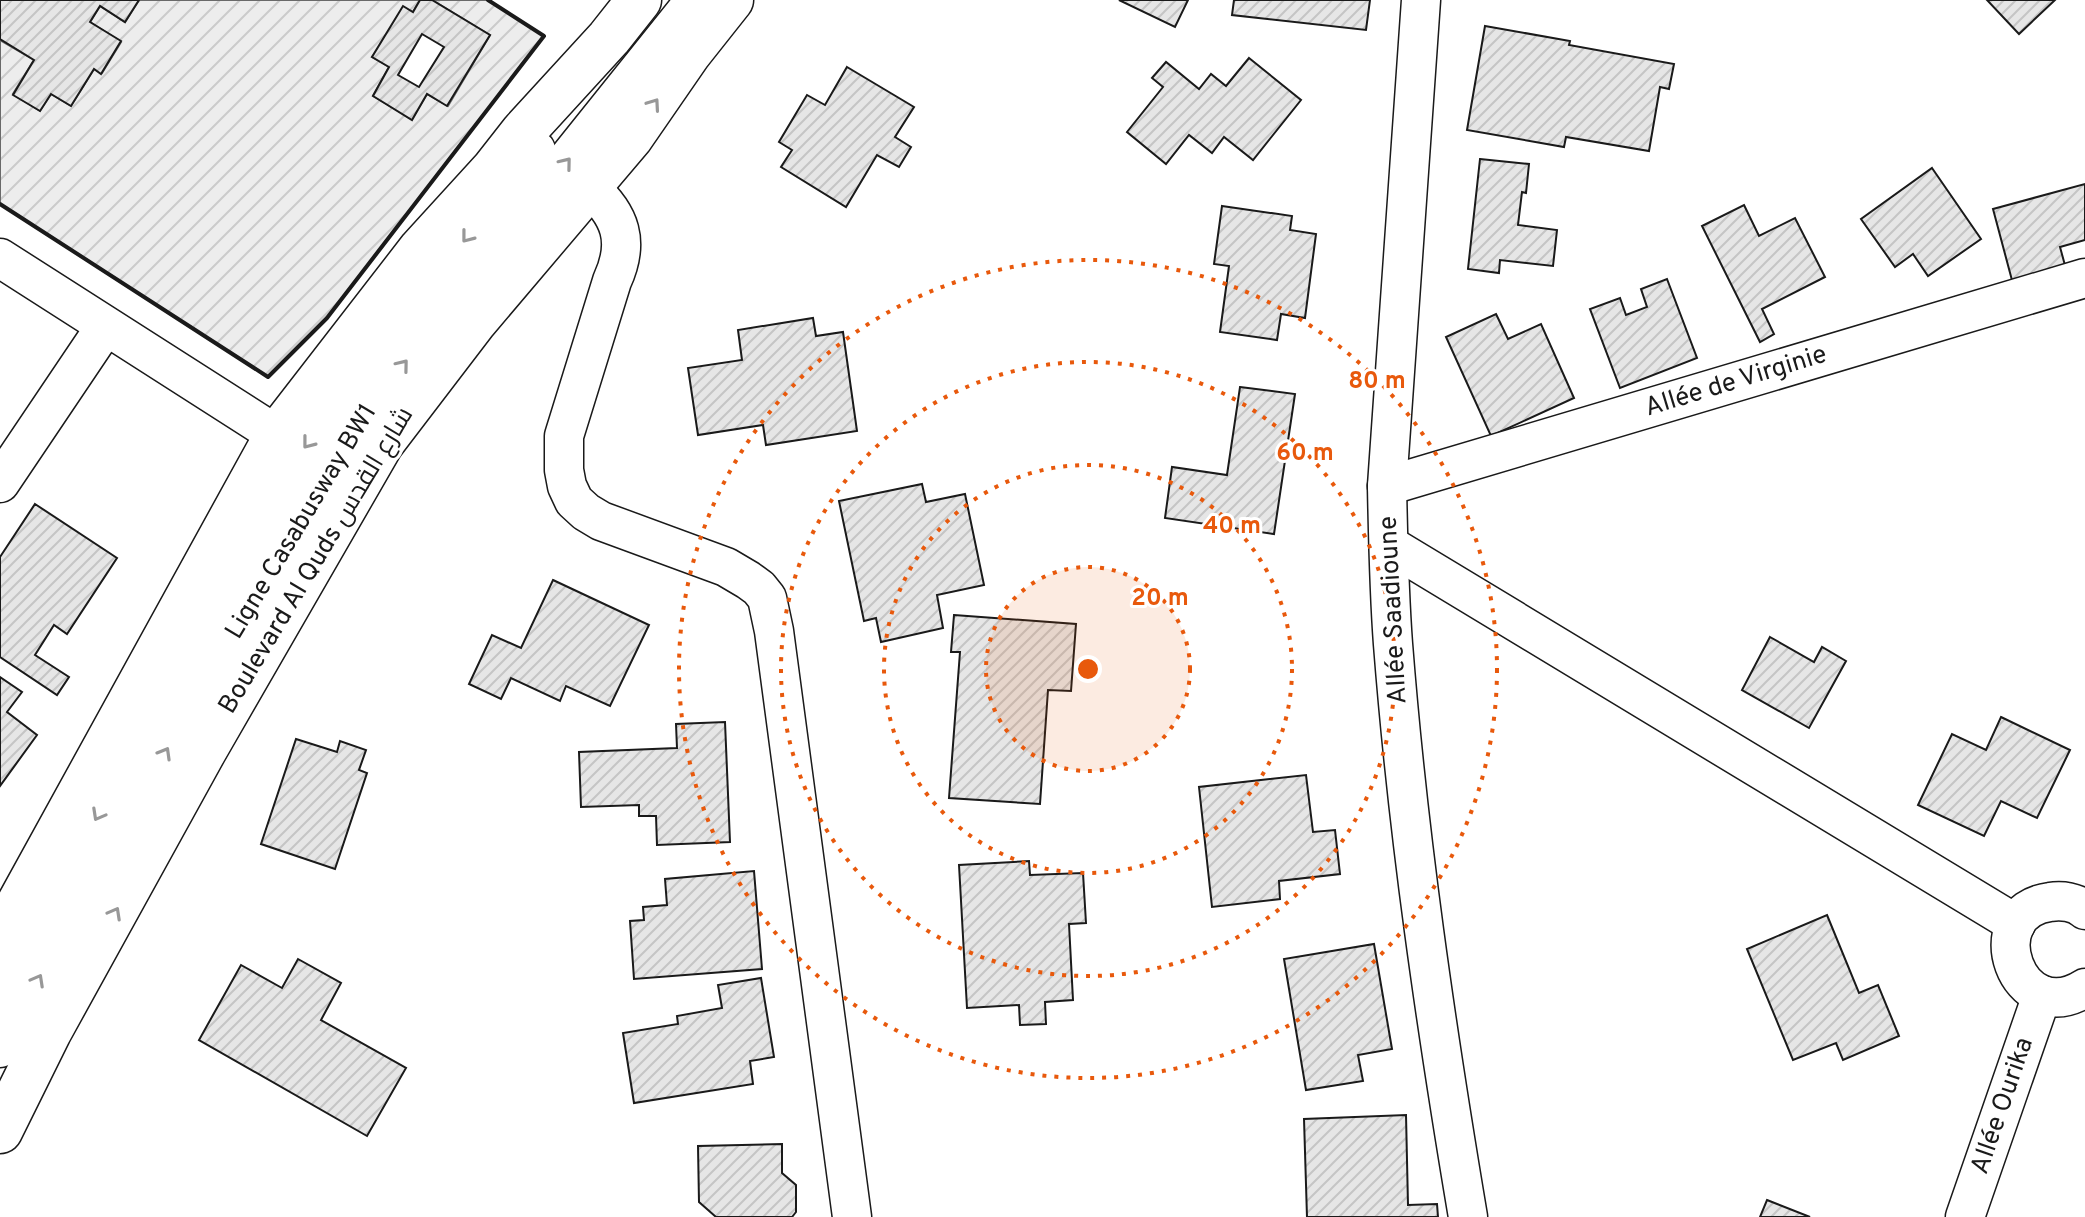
<svg xmlns="http://www.w3.org/2000/svg" width="2085" height="1217" viewBox="0 0 2085 1217" font-family="Overpass,Cairo,sans-serif">
  <defs>
    <pattern id="garden-furrows" width="10" height="10" patternUnits="userSpaceOnUse" patternTransform="scale(2)"><rect width="10" height="10" fill="#ededed"/><path d="M-1 1l2-2M0 10L10 0M9 11l2-2" fill="none" stroke="#cbcbcb"/></pattern>
    <pattern id="building-hatch" width="6" height="6" patternUnits="userSpaceOnUse" patternTransform="scale(2)"><rect width="6" height="6" fill="#e6e6e6"/><path d="M-1 1l2-2M0 6l6-6M5 7l2-2" fill="none" stroke="#c5c5c5"/></pattern>
  </defs>
  <rect width="100%" height="100%" fill="#fff"/>
  <polygon fill="url(#garden-furrows)" stroke="#6a6a6a" stroke-width="2" points="139,0 420,0 413,12 372,57 389,67 373,96 412,119 427,94 448,106 490,35 432,0 488,0 544,36 327,318 268,377 0,204 0,40 34,60 13,94 40,111 51,94 71,106 94,69 102,73 121,42 90,22 100,6 125,22"/>
  <g fill="url(#building-hatch)" stroke="#1a1a1a" stroke-width="2" fill-rule="evenodd">
    <polygon points="0,0 139,0 125,22 100,6 90,22 121,41 101,74 94,69 71,106 51,94 40,111 13,95 34,60 0,39"/>
    <path d="M420 0H432L490 35 447 106 427 94 412 120 373 96 389 67 372 57 403 6 413 12ZM422 34 444 47 419 87 398 75Z"/>
    <polygon points="1119,0 1188,0 1175,27"/>
    <polygon points="1234,0 1370,0 1366,30 1232,15"/>
    <polygon points="1987,0 2055,0 2019,34"/>
    <polygon points="1485,26 1570,41 1569,45 1674,64 1669,89 1660,87 1649,151 1566,137 1564,147 1467,130"/>
    <polygon points="1249,58 1301,100 1253,160 1224,137 1212,153 1189,135 1166,164 1127,132 1163,87 1152,78 1166,62 1199,89 1211,74 1226,86"/>
    <polygon points="847,67 914,107 895,137 911,147 899,167 877,155 846,207 781,167 792,150 779,142 807,95 825,105"/>
    <polygon points="1480,159 1529,164 1526,193 1522,192 1518,225 1557,230 1553,266 1500,260 1499,273 1468,269"/>
    <polygon points="1932,168 1981,239 1928,276 1913,254 1895,267 1861,219"/>
    <polygon points="2085,184 2085,240 2060,247 2066,269 2013,284 1993,209"/>
    <polygon points="1744,205 1759,236 1795,218 1825,277 1762,309 1774,334 1760,342 1702,226"/>
    <polygon points="1222,206 1292,216 1290,230 1316,234 1305,318 1281,314 1277,340 1220,332 1229,266 1214,264"/>
    <polygon points="1667,279 1697,358 1620,388 1590,309 1620,298 1626,315 1647,307 1641,289"/>
    <polygon points="1496,314 1508,339 1541,324 1574,398 1491,436 1446,337"/>
    <polygon points="813,318 816,336 843,332 857,431 766,445 763,425 698,435 688,368 742,360 738,330"/>
    <polygon points="1240,387 1295,394 1274,534 1165,518 1172,467 1227,475"/>
    <polygon points="922,484 926,502 965,494 984,585 937,595 943,628 881,642 876,618 864,621 839,501"/>
    <polygon points="35,504 117,558 67,634 54,625 35,655 69,677 57,695 0,657 0,557"/>
    <polygon points="553,580 649,625 610,706 566,686 560,701 511,678 501,699 469,684 492,635 521,648"/>
    <polygon points="954,615 1076,624 1071,691 1048,690 1040,804 949,798 960,652 951,652"/>
    <polygon points="1770,637 1814,662 1822,647 1846,661 1809,728 1742,690"/>
    <polygon points="0,677 22,692 7,712 37,735 0,786"/>
    <polygon points="2001,717 2070,750 2037,818 2001,801 1984,836 1918,805 1952,734 1986,750"/>
    <polygon points="725,722 730,842 657,845 656,816 639,816 639,805 581,807 579,752 677,748 676,724"/>
    <polygon points="296,739 337,752 340,741 366,750 359,770 367,773 335,869 261,844"/>
    <polygon points="1306,775 1313,832 1335,830 1340,874 1279,881 1280,899 1212,907 1199,787"/>
    <polygon points="1029,861 1030,875 1083,873 1086,923 1069,924 1073,1000 1045,1002 1046,1024 1020,1025 1019,1005 967,1008 959,865"/>
    <polygon points="754,871 762,969 634,979 630,921 644,920 643,907 667,905 665,879"/>
    <polygon points="1827,915 1859,993 1878,985 1899,1036 1843,1060 1836,1043 1793,1060 1747,949"/>
    <polygon points="1374,944 1392,1049 1358,1055 1363,1081 1306,1090 1284,959"/>
    <polygon points="298,959 341,983 321,1020 406,1068 367,1136 199,1040 241,965 282,988"/>
    <polygon points="761,978 774,1057 750,1061 753,1084 634,1103 623,1033 678,1024 677,1016 722,1008 718,985"/>
    <polygon points="1406,1115 1408,1205 1437,1204 1438,1217 1307,1217 1304,1119"/>
    <polygon points="782,1144 782,1173 796,1185 796,1212 792,1217 716,1217 699,1202 698,1146"/>
    <polygon points="1767,1200 1810,1217 1760,1217"/>
  </g>
  <g fill="none" stroke-linecap="round" stroke-linejoin="round">
    <g stroke="#1a1a1a" stroke-width="41">
      <g id="minor">
        <path d="M1421 0 1387 486C1388 538 1389 591 1393 644 1408 836 1436 1027 1468 1217"/>
        <path d="M589 187C621 215 630 242 612 281L564 436V470L567 486 574 501 586 512 601 521 726 567 748 580 759 588 767 598 774 631 852 1217"/>
        <polyline points="0,258 277,435"/>
        <polyline points="0,483 105,327"/>
        <polyline points="1387,486 2085,278"/>
        <polyline points="1389,545 2016,924"/>
        <path d="M2085 910C2076 902 2062 900 2050 902 1976 912 2017 1031 2085 988"/>
        <polyline points="0,995 286,471 536,150"/>
        <polyline points="0,1048 352,428 695,0"/>
        <polyline points="1965,1217 2042,995"/>
      </g>
    </g>
    <g stroke="#1a1a1a" stroke-width="47">
      <g id="major">
        <polyline points="0,938 277,435 421,249 494,169 523,132 609,38 639,0"/>
        <polyline points="0,1131 49,1032 204,751 381,444 475,321 631,137 689,53 731,0"/>
      </g>
    </g>
    <use href="#minor" stroke="#fff" stroke-width="38"/>
    <use href="#major" stroke="#fff" stroke-width="44"/>
    <polyline stroke="#1a1a1a" stroke-width="4" points="0,204 268,377 327,318 544,36 488,0"/>
  </g>
  <defs><path id="oneway-chevron" d="M-2-3.5L2.5 0L-2 3.5" fill="none" stroke-width="1.6" stroke-linecap="round" stroke-linejoin="round" transform="scale(2)"/></defs>
  <g stroke="#989898">
    <use href="#oneway-chevron" transform="translate(654 104) rotate(-55)"/>
    <use href="#oneway-chevron" transform="translate(566 163) rotate(-51)"/>
    <use href="#oneway-chevron" transform="translate(467 237) rotate(128)"/>
    <use href="#oneway-chevron" transform="translate(403 365) rotate(-51)"/>
    <use href="#oneway-chevron" transform="translate(308 443) rotate(128)"/>
    <use href="#oneway-chevron" transform="translate(165 753) rotate(-60)"/>
    <use href="#oneway-chevron" transform="translate(98 815) rotate(119)"/>
    <use href="#oneway-chevron" transform="translate(115 913) rotate(-61)"/>
    <use href="#oneway-chevron" transform="translate(38 980) rotate(-61)"/>
  </g>
  <circle cx="1088" cy="669" r="102" fill="#e8590c" fill-opacity=".12"/>
  <g fill="none" stroke="#e8590c" stroke-width="4" stroke-dasharray="4 8">
    <circle cx="1088" cy="669" r="102"/>
    <circle cx="1088" cy="669" r="204"/>
    <circle cx="1088" cy="669" r="307"/>
    <circle cx="1088" cy="669" r="409"/>
  </g>
  <g text-anchor="middle" dominant-baseline="central" stroke-width="6" stroke-linejoin="round" paint-order="stroke">
    <g font-size="26" fill="#1a1a1a" stroke="#fff">
      <text transform="translate(1736 382) rotate(-17)">Allée de Virginie</text>
      <text transform="translate(302 522) rotate(-59)">Ligne Casabusway BW1</text>
      <text transform="translate(317 561) rotate(-59)">Boulevard Al Quds شارع القدس</text>
      <text transform="translate(1394 610) rotate(-93)">Allée Saadioune</text>
      <text transform="translate(2003 1106) rotate(-71)">Allée Ourika</text>
    </g>
  </g>
  <circle cx="1088" cy="669" r="12" fill="#e8590c" stroke="#fff" stroke-width="4"/>
  <g font-size="24" text-anchor="middle" font-weight="bold" fill="#e8590c" stroke="#fff" stroke-width="6" stroke-linejoin="round" paint-order="stroke">
    <text x="1377" y="388">80 m</text>
    <text x="1305" y="460">60 m</text>
    <text x="1232" y="533">40 m</text>
    <text x="1160" y="605">20 m</text>
  </g>
</svg>
